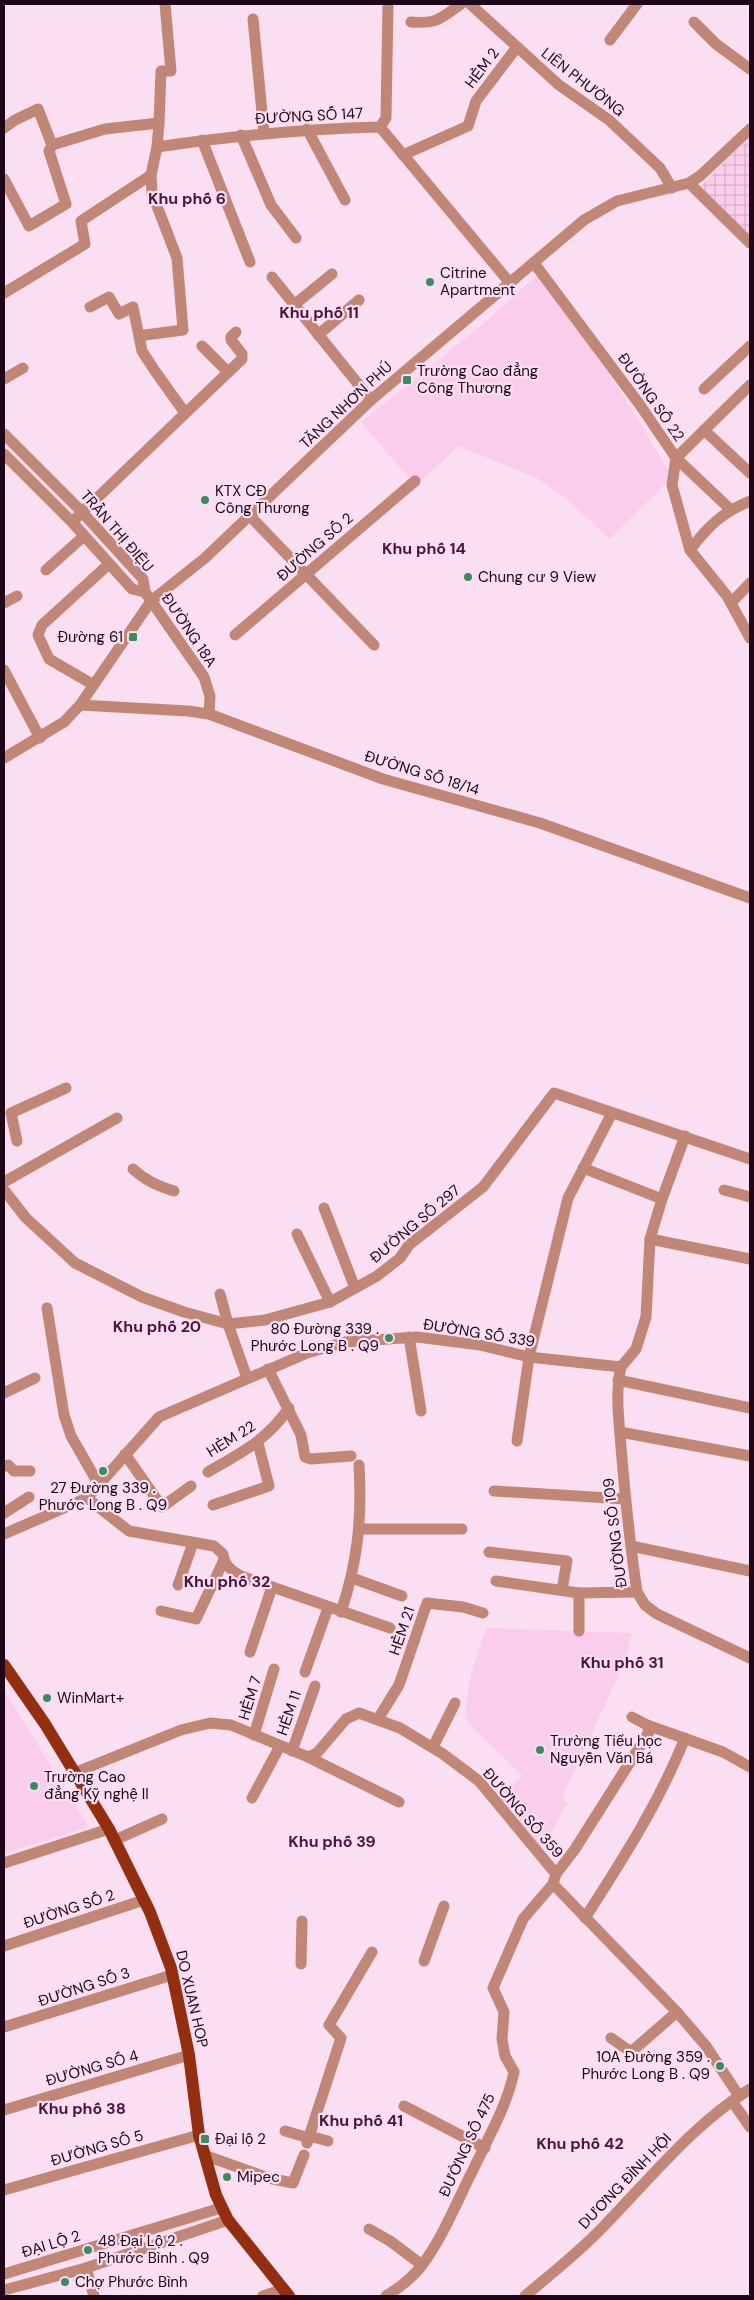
<svg xmlns="http://www.w3.org/2000/svg" width="754" height="2300" viewBox="0 0 754 2300" font-family="'DM Sans',sans-serif">
  <defs>
    <pattern id="industrial-grid" width="8" height="8" patternUnits="userSpaceOnUse" patternTransform="scale(1.25)"><rect width="8" height="8" fill="#fbcded"/><path d="M0 4h8M4 0v8" fill="none" stroke="#d7afca"/></pattern>
  </defs>
  <rect width="100%" height="100%" fill="#fadef1"/>
  <g fill="#fbcded">
    <polygon points="538,274 610,375 642,426 668,471 668,481 610,539 563,496 537,478 458,446 422,480 408,477 361,422 484,323"/>
    <polygon points="486,1628 632,1633 625,1661 562,1798 568,1803 539,1852 497,1797 523,1776 468,1723 465,1714 471,1673"/>
    <polygon points="4,1690 89,1827 4,1853"/>
  </g>
  <polygon fill="url(#industrial-grid)" points="750,139 750,237 699,188 735,151"/>
  <g fill="none" stroke-linecap="round" stroke-linejoin="round">
    <g stroke="#c08776" stroke-width="11">
      <polyline points="470,4 559,85 609,120 660,168 672,188"/>
      <polyline points="253,19 264,133"/>
      <path d="M411 22C438 24 439 19 461 4"/>
      <polyline points="694,22 716,44 750,69"/>
      <polyline points="610,40 637,4"/>
      <polyline points="159,123 161,71 171,71 165,4"/>
      <polyline points="380,127 510,283"/>
      <polyline points="380,127 386,118 388,4"/>
      <path d="M4 128 15 120 38 109 52 145 105 129 159 123 157 147C232 136 305 129 380 127"/>
      <polyline points="307,129 345,200"/>
      <polyline points="241,135 271,205 296,238"/>
      <polyline points="202,140 250,262"/>
      <polyline points="403,155 468,126 476,101 517,47"/>
      <polyline points="4,179 29,226 66,204 49,151 52,145"/>
      <polyline points="689,183 750,243"/>
      <polyline points="534,263 640,405 676,458 672,485 690,550 727,596 750,638"/>
      <polyline points="272,277 371,400"/>
      <polyline points="4,293 85,244 81,221 151,175"/>
      <polyline points="294,305 332,274"/>
      <polyline points="90,307 109,297 119,314 133,307 142,351 155,371 185,413"/>
      <polyline points="318,335 359,300"/>
      <polyline points="140,338 145,335 183,330 177,258 152,193 151,175 157,147"/>
      <polyline points="202,346 228,372"/>
      <polyline points="4,379 23,368"/>
      <polyline points="704,389 750,346"/>
      <polyline points="704,430 750,473"/>
      <polyline points="4,434 82,512 143,579 145,592 204,677 210,696 209,714"/>
      <polyline points="4,454 72,522 132,589 145,592"/>
      <polyline points="730,509 676,458 750,385"/>
      <polyline points="249,515 374,645"/>
      <polyline points="72,522 242,359 242,354 231,340 231,337 236,332"/>
      <path d="M690 550C708 526 723 512 750 501"/>
      <polyline points="46,570 84,536"/>
      <polyline points="4,603 17,596"/>
      <polyline points="731,603 750,583"/>
      <polyline points="235,635 415,481"/>
      <polyline points="4,670 40,738"/>
      <polyline points="92,684 49,659 38,635 42,625 109,564"/>
      <polyline points="80,705 188,711 209,714 383,779 540,823 750,898"/>
      <polyline points="4,758 64,722 80,705 151,601 205,558 371,400 584,220 617,201 689,183 700,176 750,129"/>
      <polyline points="17,1141 11,1113 66,1088"/>
      <polyline points="583,1168 662,1199"/>
      <path d="M133 1169C146 1181 158 1186 174 1191"/>
      <polyline points="4,1182 117,1118"/>
      <polyline points="4,1190 26,1218 75,1263 142,1297 184,1312 228,1324 265,1320 330,1302 377,1276 400,1258 409,1245 483,1187 554,1093 750,1159"/>
      <polyline points="724,1190 750,1197"/>
      <polyline points="324,1208 355,1288"/>
      <polyline points="297,1234 330,1302"/>
      <polyline points="650,1239 662,1199 685,1136"/>
      <polyline points="220,1294 228,1324 247,1378"/>
      <polyline points="47,1308 64,1415 71,1436 99,1485"/>
      <polyline points="409,1337 421,1411"/>
      <path d="M621 1367C615 1392 619 1421 621 1447 625 1496 630 1544 637 1592L645 1605 657 1614 750 1658"/>
      <polyline points="268,1369 301,1435 305,1457 311,1459 351,1456"/>
      <polyline points="618,1380 750,1408"/>
      <polyline points="4,1393 35,1378"/>
      <polyline points="620,1432 750,1456"/>
      <polyline points="517,1441 529,1357 568,1198 612,1113"/>
      <polyline points="125,1454 162,1507 191,1486"/>
      <polyline points="4,1466 8,1465 14,1471 30,1471"/>
      <path d="M208 1472C242 1452 266 1441 289 1408"/>
      <polyline points="494,1491 625,1499"/>
      <path d="M87 1498 129 1531 214 1546 223 1554C224 1565 231 1570 241 1576L390 1628"/>
      <polyline points="213,1505 269,1486 258,1443"/>
      <polyline points="4,1513 29,1497"/>
      <polyline points="360,1529 462,1529"/>
      <polyline points="4,1534 87,1498 159,1417 307,1353 345,1342 417,1337 480,1345 529,1357 621,1367 636,1349 646,1317 650,1239 750,1259"/>
      <polyline points="631,1546 750,1571"/>
      <polyline points="489,1552 567,1561 562,1590"/>
      <polyline points="352,1578 402,1596"/>
      <polyline points="496,1581 579,1593 637,1592"/>
      <polyline points="178,1585 193,1543"/>
      <polyline points="579,1593 579,1631"/>
      <polyline points="161,1611 196,1619 224,1560"/>
      <path d="M341 1612C358 1561 362 1518 359 1465"/>
      <polyline points="250,1652 272,1587"/>
      <polyline points="305,1672 328,1608"/>
      <polyline points="632,1717 647,1725 723,1752 750,1767"/>
      <polyline points="378,1719 399,1685 427,1603 463,1607 483,1613"/>
      <polyline points="647,1725 649,1732 575,1849 556,1874 553,1884 677,2012 706,2046 739,2096"/>
      <polyline points="254,1735 274,1669"/>
      <polyline points="433,1747 455,1703"/>
      <polyline points="292,1751 315,1686"/>
      <polyline points="308,1757 399,1802"/>
      <polyline points="74,1773 181,1730 210,1723 231,1725 308,1757 317,1753 346,1719 359,1713 400,1728 443,1754 479,1781 556,1874"/>
      <polyline points="252,1798 280,1746"/>
      <polyline points="115,1840 162,1819"/>
      <polyline points="4,1863 109,1829"/>
      <path d="M585 1918C623 1859 659 1803 685 1738"/>
      <polyline points="4,1946 144,1900"/>
      <polyline points="424,1961 444,1906"/>
      <polyline points="301,1964 302,1921"/>
      <polyline points="4,2027 172,1975"/>
      <polyline points="611,2038 631,2052 677,2012"/>
      <polyline points="732,2101 750,2127"/>
      <polyline points="404,2106 485,2148"/>
      <polyline points="4,2110 189,2055"/>
      <polyline points="285,2131 309,2138"/>
      <polyline points="309,2136 328,2141"/>
      <polyline points="307,2143 341,2038 329,2025 372,1952"/>
      <polyline points="204,2155 268,2178 293,2183 304,2155"/>
      <polyline points="4,2190 199,2135"/>
      <polyline points="369,2229 390,2241 422,2265"/>
      <polyline points="86,2268 94,2296"/>
      <polyline points="4,2274 221,2208"/>
      <polyline points="4,2290 86,2268 228,2220"/>
      <polyline points="263,2296 284,2289"/>
      <path d="M386 2296C399 2288 414 2276 423 2264 444 2235 457 2201 473 2170 488 2138 507 2106 514 2072L505 2056 502 2039 504 2012 493 1988 523 1919 553 1884"/>
      <path d="M525 2296C551 2274 578 2253 602 2228 650 2179 692 2125 750 2089"/>
    </g>
    <polyline stroke="#932f0e" stroke-width="12" points="4,1665 45,1724 109,1829 150,1912 171,1968 175,1987 189,2055 199,2135 216,2195 228,2220 289,2296"/>
  </g>
  <g fill="#388d60" stroke="#fadef1" stroke-width="2">
    <circle cx="430" cy="282" r="5"/>
    <rect x="402" y="375" width="10" height="10" rx="2.5"/>
    <circle cx="205" cy="500" r="5"/>
    <circle cx="468" cy="577" r="5"/>
    <rect x="128" y="632" width="10" height="10" rx="2.5"/>
    <circle cx="389" cy="1338" r="5"/>
    <circle cx="103" cy="1471" r="5"/>
    <circle cx="47" cy="1698" r="5"/>
    <circle cx="540" cy="1750" r="5"/>
    <circle cx="34" cy="1786" r="5"/>
    <circle cx="720" cy="2066" r="5"/>
    <rect x="200" y="2134" width="10" height="10" rx="2.5"/>
    <circle cx="227" cy="2177" r="5"/>
    <circle cx="88" cy="2250" r="5"/>
    <circle cx="65" cy="2282" r="5"/>
  </g>
  <g text-anchor="middle" dominant-baseline="central" stroke-width="4.5" stroke-linejoin="round" paint-order="stroke">
    <g font-size="15" fill="#1e0718" stroke="#fadef1">
      <text transform="translate(482 68) rotate(-53)">HẺM 2</text>
      <text transform="translate(583 82) rotate(38)">LIÊN PHƯỜNG</text>
      <text transform="translate(309 116) rotate(-3)">ĐƯỜNG SỐ 147</text>
      <text transform="translate(651 397) rotate(55)">ĐƯỜNG SỐ 22</text>
      <text transform="translate(346 405) rotate(-43)">TĂNG NHƠN PHÚ</text>
      <text transform="translate(117 531) rotate(49)">TRẦN THỊ ĐIỆU</text>
      <text transform="translate(315 547) rotate(-41)">ĐƯỜNG SỐ 2</text>
      <text transform="translate(189 630) rotate(56)">ĐƯỜNG 18A</text>
      <text transform="translate(422 773) rotate(17)">ĐƯỜNG SỐ 18/14</text>
      <text transform="translate(415 1224) rotate(-40)">ĐƯỜNG SỐ 297</text>
      <text transform="translate(479 1333) rotate(9)">ĐƯỜNG SỐ 339</text>
      <text transform="translate(231 1439) rotate(-32)">HẺM 22</text>
      <text transform="translate(615 1533) rotate(-97)">ĐƯỜNG SỐ 109</text>
      <text transform="translate(402 1631) rotate(-71)">HẺM 21</text>
      <text transform="translate(250 1698) rotate(-73)">HẺM 7</text>
      <text transform="translate(289 1713) rotate(-71)">HẺM 11</text>
      <text transform="translate(523 1813) rotate(49)">ĐƯỜNG SỐ 359</text>
      <text transform="translate(69 1909) rotate(-18)">ĐƯỜNG SỐ 2</text>
      <text transform="translate(84 1987) rotate(-18)">ĐƯỜNG SỐ 3</text>
      <text transform="translate(192 1999) rotate(77)">DO XUAN HOP</text>
      <text transform="translate(92 2068) rotate(-16)">ĐƯỜNG SỐ 4</text>
      <text transform="translate(467 2145) rotate(-65)">ĐƯỜNG SỐ 475</text>
      <text transform="translate(97 2148) rotate(-16)">ĐƯỜNG SỐ 5</text>
      <text transform="translate(625 2181) rotate(-46)">DƯƠNG ĐÌNH HỘI</text>
      <text transform="translate(51 2244) rotate(-17)">ĐẠI LỘ 2</text>
    </g>
    <g font-size="15" fill="#1e0718" stroke="#fadef1" text-anchor="start">
      <text x="440" y="273">Citrine<tspan x="440" dy="17">Apartment</tspan></text>
      <text x="417" y="371">Trường Cao đẳng<tspan x="417" dy="17">Công Thương</tspan></text>
      <text x="215" y="491">KTX CĐ<tspan x="215" dy="17">Công Thương</tspan></text>
      <text x="478" y="577">Chung cư 9 View</text>
      <text x="123" y="637" text-anchor="end">Đường 61</text>
      <text x="379" y="1329" text-anchor="end">80 Đường 339 .<tspan x="379" dy="17">Phước Long B . Q9</tspan></text>
      <text x="103" y="1488" text-anchor="middle">27 Đường 339 .<tspan x="103" dy="17">Phước Long B . Q9</tspan></text>
      <text x="57" y="1698">WinMart+</text>
      <text x="550" y="1741">Trường Tiểu học<tspan x="550" dy="17">Nguyễn Văn Bá</tspan></text>
      <text x="44" y="1777">Trường Cao<tspan x="44" dy="17">đẳng Kỹ nghệ II</tspan></text>
      <text x="710" y="2057" text-anchor="end">10A Đường 359 .<tspan x="710" dy="17">Phước Long B . Q9</tspan></text>
      <text x="215" y="2139">Đại lộ 2</text>
      <text x="237" y="2177">Mipec</text>
      <text x="98" y="2241">48 Đại Lộ 2 .<tspan x="98" dy="17">Phước Bình . Q9</tspan></text>
      <text x="75" y="2282">Chợ Phước Bình</text>
    </g>
    <g font-size="16" font-weight="bold" fill="#4c1540" stroke="#fadef1">
      <text x="187" y="198">Khu phố 6</text>
      <text x="319" y="312">Khu phố 11</text>
      <text x="424" y="548">Khu phố 14</text>
      <text x="157" y="1326">Khu phố 20</text>
      <text x="227" y="1581">Khu phố 32</text>
      <text x="622" y="1662">Khu phố 31</text>
      <text x="332" y="1841">Khu phố 39</text>
      <text x="82" y="2108">Khu phố 38</text>
      <text x="361" y="2120">Khu phố 41</text>
      <text x="580" y="2143">Khu phố 42</text>
    </g>
  </g>
  <rect width="754" height="2300" fill="none" stroke="#1e0718" stroke-width="10"/>
</svg>
